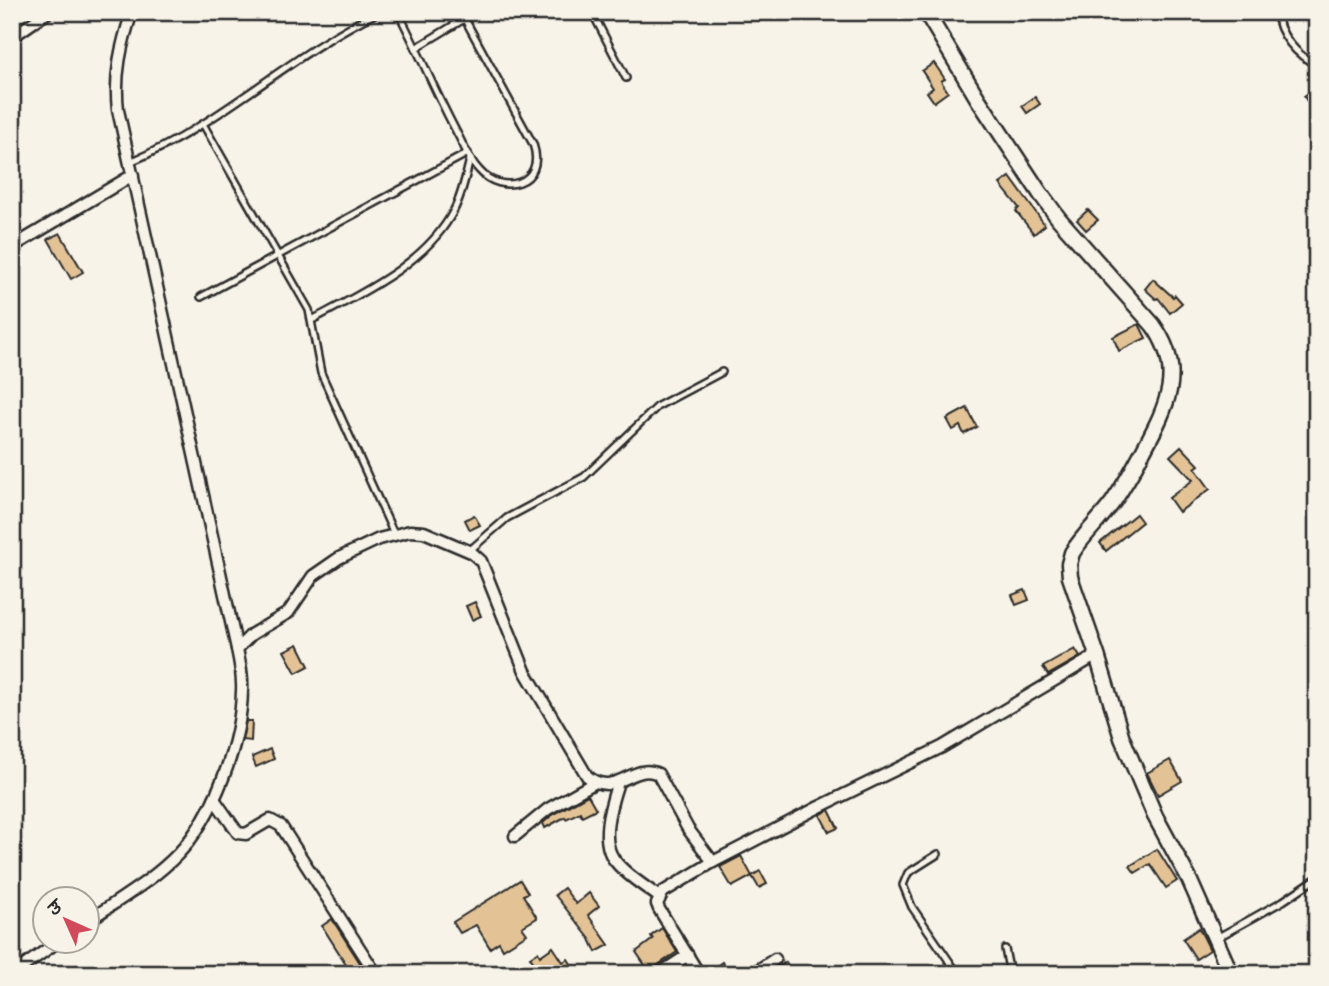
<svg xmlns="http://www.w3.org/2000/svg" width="1329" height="986" viewBox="0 0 1329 986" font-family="Kalam,'Playpen Sans Deva',sans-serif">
  <rect width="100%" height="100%" fill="#f7f3e8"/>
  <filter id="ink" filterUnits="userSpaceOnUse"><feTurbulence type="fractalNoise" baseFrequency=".0143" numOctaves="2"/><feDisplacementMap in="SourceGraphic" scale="14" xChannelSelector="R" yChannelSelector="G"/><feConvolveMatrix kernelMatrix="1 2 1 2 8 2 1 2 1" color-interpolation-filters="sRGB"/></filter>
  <g filter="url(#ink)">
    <g fill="#e3c396" stroke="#2b2b2b" stroke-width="2">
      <polygon points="934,63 945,79 941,81 948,92 934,102 927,92 933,88 922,71"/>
      <polygon points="1313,90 1317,96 1317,118 1304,96"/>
      <polygon points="1035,97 1040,104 1027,113 1022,106"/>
      <polygon points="1010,177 1045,225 1034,234 1016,211 1019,208 1000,184"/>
      <polygon points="1088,210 1098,220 1086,230 1077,220"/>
      <polygon points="60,233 83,272 71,279 48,239"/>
      <polygon points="1153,279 1173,297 1175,295 1182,303 1170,313 1158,298 1156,299 1145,289"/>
      <polygon points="1139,324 1146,338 1119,351 1113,337"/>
      <polygon points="967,408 977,427 964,434 960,426 953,430 947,419"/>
      <polygon points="1181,446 1199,465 1195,468 1210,489 1179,512 1169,498 1193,480 1170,456"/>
      <polygon points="1136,514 1142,522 1106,551 1100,543"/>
      <polygon points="474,515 480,525 470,530 465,520"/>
      <polygon points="1025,590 1029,600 1016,605 1012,595"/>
      <polygon points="475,602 481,616 472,620 466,606"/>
      <polygon points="298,644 309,666 296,673 284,651"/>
      <polygon points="1075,649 1080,657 1048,675 1043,667"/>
      <polygon points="246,721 252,721 251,741 242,740"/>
      <polygon points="270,749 274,759 256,767 252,757"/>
      <polygon points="1170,760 1182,781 1158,795 1147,773"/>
      <polygon points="588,795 596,809 582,816 580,812 566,819 565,817 545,828 543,823 552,815"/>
      <polygon points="829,810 838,828 829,832 820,815"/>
      <polygon points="1157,849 1177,881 1166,888 1150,864 1135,873 1130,866"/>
      <polygon points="741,856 752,876 732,887 720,867"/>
      <polygon points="760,871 767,884 759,888 752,876"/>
      <polygon points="520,880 528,893 523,895 537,918 522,927 527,934 503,949 499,942 490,948 476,925 460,933 453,922"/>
      <polygon points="564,888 576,904 589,893 599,906 588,915 609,945 596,952 590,939 555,895"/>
      <polygon points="332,919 367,974 345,974 341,967 346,964 322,926"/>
      <polygon points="662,928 677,952 649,971 636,952 653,939 651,936"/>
      <polygon points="1199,928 1210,950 1196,959 1183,939"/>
      <polygon points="553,947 563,962 568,959 573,967 563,974 541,974 530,957 538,952 540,956"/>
      <polygon points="722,962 728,970 723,974 706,974"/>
      <polygon points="786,962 793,974 767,974"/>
    </g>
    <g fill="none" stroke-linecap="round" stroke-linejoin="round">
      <g stroke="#2b2b2b" stroke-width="10">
        <g id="lane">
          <path d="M398 12C419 52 436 94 457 133 464 146 469 160 479 170 501 196 547 185 533 144L461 12"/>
          <polyline points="592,12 626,78"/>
          <path d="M1277 12C1278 34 1297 56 1317 65"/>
          <polyline points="416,48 464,19"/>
          <polyline points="203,124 309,310 321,373 394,534"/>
          <path d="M130 162C221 125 291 53 379 12"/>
          <polyline points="201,297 468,153"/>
          <path d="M312 320C362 293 427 263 454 210 462 195 466 175 470 159"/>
          <polyline points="469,551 507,518 584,477 658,406 722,372"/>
          <polyline points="938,854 908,873 903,885 912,907 958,974"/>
          <polyline points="1215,939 1283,901 1317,878"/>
          <polyline points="1005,949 1010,974"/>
          <polyline points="1206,974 1224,965"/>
        </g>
      </g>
      <g stroke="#2b2b2b" stroke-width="15">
        <g id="street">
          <polyline points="12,37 48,12"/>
          <polyline points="12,247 133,175"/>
          <path d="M237 649 252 634 288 613 313 576 339 558 379 539 410 531 424 532 471 552 481 561 525 671 587 776C615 800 633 761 658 774L688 829 713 862"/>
          <path d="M618 782C611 804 598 842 616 862 627 876 645 886 659 897"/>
          <polyline points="214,799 238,833 246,834 270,820 281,826 376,974"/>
          <polyline points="515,836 548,809 594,783"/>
          <path d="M88 921C118 900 152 881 178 854 214 816 241 743 242 691 243 677 240 663 237 649L118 110C114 75 121 45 132 12"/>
          <polyline points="13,974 60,940"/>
          <polyline points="659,974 688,955"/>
          <polyline points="699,974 659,909 657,904 663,892 713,862 819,807 942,747 1097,655"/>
          <polyline points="752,974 775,959"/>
        </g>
      </g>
      <g stroke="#2b2b2b" stroke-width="19">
        <path id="secondary" d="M926 12 978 99 1040 193 1059 219 1153 325C1186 371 1167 406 1143 451 1134 468 1124 486 1113 502 1100 520 1083 535 1072 553L1069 564 1070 577 1097 655 1122 738 1155 816 1189 879 1231 974"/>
      </g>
      <use href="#lane" stroke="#f7f3e8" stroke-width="5"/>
      <use href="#street" stroke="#f7f3e8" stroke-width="10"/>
      <use href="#secondary" stroke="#f7f3e8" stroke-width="14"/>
    </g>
  </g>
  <rect width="1329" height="986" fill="none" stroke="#f7f3e8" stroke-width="42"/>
  <rect x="21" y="21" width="1287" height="944" fill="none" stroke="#2b2b2b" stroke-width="2.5" filter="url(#ink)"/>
  <g transform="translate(66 920) rotate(315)"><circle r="33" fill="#f7f3e8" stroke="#a5a39c" stroke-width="2"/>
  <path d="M0-5L12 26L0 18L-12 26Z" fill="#d1495b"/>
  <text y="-10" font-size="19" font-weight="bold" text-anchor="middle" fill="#2b2b2b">उ</text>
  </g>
</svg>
